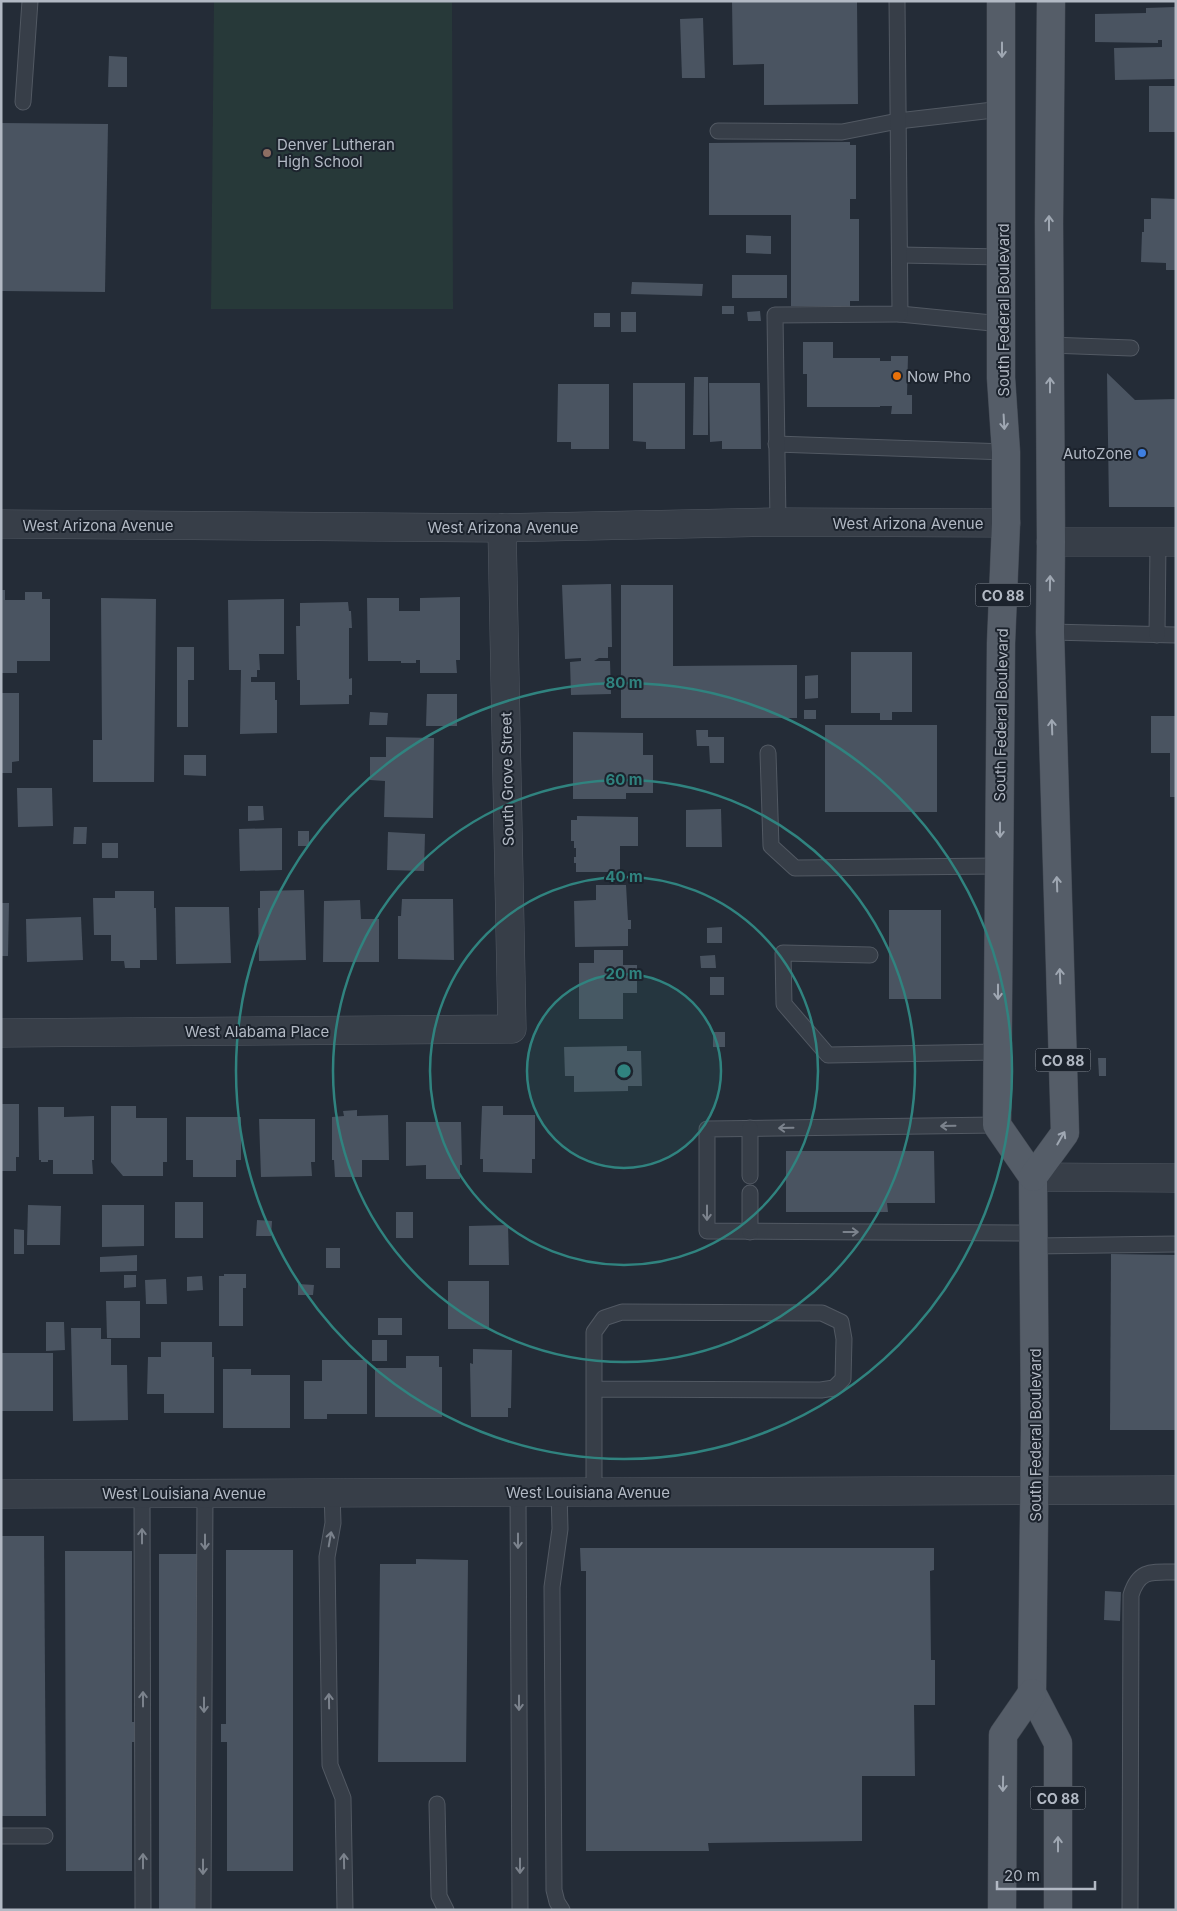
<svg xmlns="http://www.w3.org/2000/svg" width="1177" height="1911" viewBox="0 0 1177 1911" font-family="Inter,sans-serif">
  <rect width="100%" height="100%" fill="#242c37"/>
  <polygon fill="#273939" points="214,1 452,1 453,309 211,309"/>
  <g fill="#4a5461">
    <polygon points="732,1 857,1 858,104 764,105 764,64 733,65"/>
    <polygon points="1175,7 1176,79 1115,80 1114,48 1162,47 1162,40 1158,40 1158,43 1095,42 1095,14 1146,13 1146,8"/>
    <polygon points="703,18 705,78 682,78 680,19"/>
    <polygon points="109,56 127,57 127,87 108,87"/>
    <rect x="1149" y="86" width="27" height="46"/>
    <polygon points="1,123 108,124 105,292 1,291"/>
    <polygon points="850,142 850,145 856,145 856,199 850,199 850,219 859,219 859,301 850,301 850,306 791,306 791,215 709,215 709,143"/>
    <polygon points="1151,198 1176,199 1176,270 1166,270 1166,263 1141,262 1142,232 1144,232 1144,219 1151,219"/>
    <polygon points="746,235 771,236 771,254 746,253"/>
    <rect x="732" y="275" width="55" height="23"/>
    <polygon points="632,282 703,284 702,296 631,294"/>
    <rect x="722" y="306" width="12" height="8"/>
    <polygon points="760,311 761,321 748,321 747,312"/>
    <rect x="621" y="312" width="15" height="20"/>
    <rect x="594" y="313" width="16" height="14"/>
    <polygon points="803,342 833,342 833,358 880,358 880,361 891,361 891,356 908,356 907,395 912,395 912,414 891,414 892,406 880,406 880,407 807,407 807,374 803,374"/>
    <polygon points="1107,373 1135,400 1176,399 1176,507 1109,507"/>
    <polygon points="694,377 708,377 708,435 693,435"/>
    <polygon points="633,383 685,383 685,449 646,449 646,442 633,441"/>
    <polygon points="709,383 760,383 761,449 722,449 722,441 710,442"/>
    <polygon points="558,384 609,384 609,449 571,449 571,442 557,442"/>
    <polygon points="611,584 612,647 608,647 608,658 599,658 594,661 610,661 611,694 571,695 570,662 581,661 581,658 565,659 562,585"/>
    <polygon points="621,585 673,585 673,666 797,665 797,718 621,718"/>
    <polygon points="1,590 5,590 5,600 25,600 25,592 42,592 42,599 50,599 50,661 17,661 17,673 1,673"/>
    <polygon points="460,597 460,660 456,660 457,673 420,673 420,660 416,660 416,663 401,663 401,661 368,661 367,598 399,598 399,611 420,611 420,598"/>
    <polygon points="101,598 156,599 154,782 93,782 93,740 102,740"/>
    <polygon points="284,599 284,654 259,654 260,670 257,670 257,677 251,677 251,682 275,682 275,700 277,700 277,733 240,734 241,670 229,670 228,600"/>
    <polygon points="348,602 349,611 351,611 352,628 349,628 349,679 352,678 352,695 349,695 349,704 300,705 300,680 297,680 296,626 300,626 300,603"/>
    <polygon points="177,647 194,647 194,680 188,680 188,727 177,727"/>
    <polygon points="851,652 912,652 912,712 892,712 892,720 880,720 880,713 851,713"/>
    <polygon points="818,675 818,698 805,699 805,676"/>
    <polygon points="1,693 19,693 19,761 12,762 12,773 1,773"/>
    <polygon points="427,694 457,694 457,726 426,726"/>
    <rect x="804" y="710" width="12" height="9"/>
    <polygon points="370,712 388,713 387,725 369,725"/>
    <polygon points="1151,716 1176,716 1176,797 1170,797 1170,753 1151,753"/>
    <rect x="825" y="725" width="112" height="87"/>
    <polygon points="696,730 708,730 708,737 724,737 724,763 710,763 709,746 697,746"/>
    <polygon points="573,732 643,733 643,755 653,755 653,793 626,793 626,799 573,799"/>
    <polygon points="386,737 434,738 433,818 384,817 385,781 370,780 370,757 386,757"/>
    <polygon points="184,755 206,755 206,776 184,775"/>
    <polygon points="17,788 52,788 53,826 18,827"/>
    <polygon points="248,806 263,806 264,820 248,821"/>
    <polygon points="721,809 722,847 686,847 686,810"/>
    <polygon points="577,816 638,817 638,846 620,846 620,872 576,872 576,863 574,863 574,857 576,857 576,848 574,848 574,841 571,841 571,820 577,820"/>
    <polygon points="74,827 87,827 86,844 73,844"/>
    <polygon points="282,828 282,870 240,871 239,829"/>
    <rect x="298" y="831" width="11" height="15"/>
    <polygon points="388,832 425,834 424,871 387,870"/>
    <rect x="102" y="843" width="16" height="15"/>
    <polygon points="596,885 626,885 628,920 631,920 631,929 628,929 628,946 575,947 574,901 596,900"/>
    <polygon points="304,890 306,960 259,961 258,908 260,908 260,891"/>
    <polygon points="115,891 154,891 154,908 156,908 157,960 140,960 140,968 125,968 124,961 111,961 111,935 94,935 93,898 115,898"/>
    <polygon points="402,899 453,899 454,960 398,959 398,916 401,916"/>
    <polygon points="360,900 361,919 379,919 379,962 323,962 324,901"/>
    <polygon points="1,903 9,903 8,956 1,956"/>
    <polygon points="175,907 229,907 231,963 176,964"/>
    <rect x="889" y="910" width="52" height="89"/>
    <polygon points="81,917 83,960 27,962 26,919"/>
    <polygon points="722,927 722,943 707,943 707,928"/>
    <polygon points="594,950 623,950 623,965 637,965 637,993 623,993 623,1019 579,1019 579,963 594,963"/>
    <polygon points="715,955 716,968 701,968 700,956"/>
    <rect x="710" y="977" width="14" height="18"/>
    <rect x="713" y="1032" width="12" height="15"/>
    <polygon points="627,1046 627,1051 641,1051 642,1086 628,1086 628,1091 574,1092 574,1076 565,1076 564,1047"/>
    <polygon points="1098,1058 1106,1058 1106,1076 1099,1076"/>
    <polygon points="1,1104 19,1104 19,1157 16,1157 16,1171 1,1171"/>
    <polygon points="111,1106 136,1106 136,1118 167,1118 167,1162 163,1162 163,1176 123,1176 111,1162"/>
    <polygon points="482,1106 503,1106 503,1115 535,1115 535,1159 532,1159 532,1173 483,1172 483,1159 480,1159"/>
    <polygon points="38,1107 64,1107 64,1117 94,1116 94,1160 92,1160 93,1174 53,1174 53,1160 48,1160 48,1162 41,1162 41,1160 39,1160"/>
    <polygon points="357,1110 357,1116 388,1115 389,1160 362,1160 362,1177 335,1177 334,1160 332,1160 332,1117 344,1116 343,1111"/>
    <polygon points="186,1117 241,1117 241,1160 236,1160 236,1177 193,1177 193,1160 186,1160"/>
    <polygon points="259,1119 315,1119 315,1162 311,1162 312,1176 261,1177"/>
    <polygon points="406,1122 461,1122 462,1165 460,1165 460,1179 426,1179 426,1165 406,1166"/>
    <polygon points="786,1151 934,1151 935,1203 887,1203 888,1212 786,1212"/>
    <rect x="175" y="1202" width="28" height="36"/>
    <polygon points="28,1205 61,1206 60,1245 27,1245"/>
    <polygon points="102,1205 144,1205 144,1246 102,1247"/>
    <rect x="396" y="1212" width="17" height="26"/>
    <polygon points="257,1220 272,1221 271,1236 256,1236"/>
    <polygon points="508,1225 509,1265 469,1265 469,1226"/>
    <polygon points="14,1229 24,1230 24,1254 14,1254"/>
    <rect x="326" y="1248" width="14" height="20"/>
    <polygon points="1111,1254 1176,1255 1176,1430 1110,1430"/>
    <polygon points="137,1255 137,1271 100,1272 100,1257"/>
    <polygon points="224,1274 246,1274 246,1288 243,1288 243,1326 219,1326 219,1276 224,1276"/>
    <polygon points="124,1275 136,1275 136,1287 124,1288"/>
    <polygon points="202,1276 203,1290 187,1291 187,1277"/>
    <polygon points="166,1279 167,1304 146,1304 145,1280"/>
    <rect x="448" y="1281" width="41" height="48"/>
    <polygon points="298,1284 314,1285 313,1295 298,1295"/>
    <polygon points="106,1301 140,1301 140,1338 107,1338"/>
    <rect x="378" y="1318" width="24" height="17"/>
    <polygon points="46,1322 64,1322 65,1350 46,1351"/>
    <polygon points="71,1328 101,1328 101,1339 111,1339 111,1365 127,1365 128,1420 73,1421"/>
    <rect x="372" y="1340" width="15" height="21"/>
    <polygon points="161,1342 212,1342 212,1357 214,1357 214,1413 164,1413 164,1394 147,1394 148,1357 161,1357"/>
    <polygon points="473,1349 512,1350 511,1408 508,1408 508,1417 471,1417 470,1363 473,1364"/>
    <rect x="1" y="1353" width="52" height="58"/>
    <polygon points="406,1356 439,1356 439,1367 442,1367 442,1417 375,1417 375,1368 406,1368"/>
    <polygon points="322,1360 367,1360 367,1414 327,1414 327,1419 304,1419 304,1381 322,1381"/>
    <polygon points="223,1369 251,1369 251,1375 290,1375 290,1428 223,1428"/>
    <polygon points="1,1536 44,1536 46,1816 1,1816"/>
    <polygon points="580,1548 934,1548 934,1570 930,1571 931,1660 935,1660 935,1705 914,1705 915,1776 862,1776 862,1841 708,1843 709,1851 586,1851 586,1571 581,1571"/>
    <polygon points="226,1550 293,1550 293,1871 227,1871 227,1742 221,1742 221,1724 226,1724"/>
    <polygon points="65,1551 132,1551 132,1722 137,1722 137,1742 132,1742 132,1871 66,1871"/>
    <rect x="159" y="1554" width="41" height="356"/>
    <polygon points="416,1559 468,1560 466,1762 378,1762 380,1564 416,1564"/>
    <polygon points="1105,1591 1121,1592 1120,1621 1104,1620"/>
  </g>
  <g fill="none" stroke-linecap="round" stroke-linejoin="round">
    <g stroke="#525963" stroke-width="17">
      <g id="service">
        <polyline points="23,102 30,1"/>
        <polyline points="718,131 842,132 898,121 1002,109"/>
        <polyline points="900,255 1002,257"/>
        <polyline points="900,314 1002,324"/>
        <polyline points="1050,345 1131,348"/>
        <polyline points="776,444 1006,452"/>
        <polyline points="778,522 775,315 900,314 897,1"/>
        <polyline points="1050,632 1176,635"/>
        <polyline points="1157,635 1158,542"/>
        <polyline points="768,753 771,846 795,868 999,866"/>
        <polyline points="870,955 783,953 784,1004 828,1055 998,1052"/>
        <polyline points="997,1125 707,1129 707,1231 1035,1233"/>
        <polyline points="750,1128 750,1176"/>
        <polyline points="750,1193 750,1232"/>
        <polyline points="1035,1246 1176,1244"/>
        <polyline points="594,1389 821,1390 834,1388 843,1379 844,1339 841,1322 822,1313 622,1312 604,1318 594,1332 594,1493"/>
        <polyline points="518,1492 520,1910"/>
        <polyline points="559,1492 560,1529 552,1587 554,1890 557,1902 562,1910"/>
        <polyline points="332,1493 333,1523 327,1557 330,1765 343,1798 345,1910"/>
        <polyline points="142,1494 143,1910"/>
        <polyline points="437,1804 439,1896 446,1910"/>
        <polyline points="1,1836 45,1836"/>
        <polyline points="203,1910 205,1493"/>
        <path d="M1130 1910 1131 1595C1139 1569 1152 1572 1176 1572"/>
      </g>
    </g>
    <g stroke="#525963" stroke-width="29">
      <g id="minor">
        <polyline points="1,524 502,528 778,522 1006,523"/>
        <polyline points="1051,542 1176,542"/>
        <polyline points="1,1033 512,1029 502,528"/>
        <polyline points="1033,1177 1176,1178"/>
      </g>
    </g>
    <g stroke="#525963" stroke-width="29">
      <polyline id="tertiary" points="1,1494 1176,1490"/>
    </g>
    <g stroke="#404751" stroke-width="29">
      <g id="primary">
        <polyline points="1001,1 1001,378 1006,452 1006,523 1001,643 997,1125 1033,1177 1035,1428 1032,1693 1058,1743 1058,1910"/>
        <polyline points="1033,1177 1065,1133 1050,632 1051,542 1049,222 1051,1"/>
        <polyline points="1002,1910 1003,1735 1032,1693"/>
      </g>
    </g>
    <use href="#service" stroke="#373e48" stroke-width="15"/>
    <use href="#minor" stroke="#373e48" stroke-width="28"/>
    <use href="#tertiary" stroke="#373e48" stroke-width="28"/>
    <use href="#primary" stroke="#555d68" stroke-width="28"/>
  </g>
  <defs><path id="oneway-shaft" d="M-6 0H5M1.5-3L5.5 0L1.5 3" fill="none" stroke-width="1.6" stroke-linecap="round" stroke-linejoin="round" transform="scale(1.25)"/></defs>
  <g stroke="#9fa7b2">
    <use href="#oneway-shaft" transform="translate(1002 50) rotate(90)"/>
    <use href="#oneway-shaft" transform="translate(1049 223) rotate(-90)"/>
    <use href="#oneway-shaft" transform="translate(1050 385) rotate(-90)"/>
    <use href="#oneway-shaft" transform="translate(1004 422) rotate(87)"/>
    <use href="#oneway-shaft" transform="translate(1050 583) rotate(-89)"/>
    <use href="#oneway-shaft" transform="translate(1052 727) rotate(-92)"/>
    <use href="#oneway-shaft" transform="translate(1000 830) rotate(90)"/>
    <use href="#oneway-shaft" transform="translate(1057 884) rotate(-92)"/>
    <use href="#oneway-shaft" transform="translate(1060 976) rotate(-92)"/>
    <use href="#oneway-shaft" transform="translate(998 992) rotate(90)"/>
    <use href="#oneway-shaft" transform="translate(1061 1138) rotate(-60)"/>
    <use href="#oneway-shaft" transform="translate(1003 1784) rotate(91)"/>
    <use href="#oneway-shaft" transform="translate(1058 1844) rotate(-90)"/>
  </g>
  <g stroke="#7b828c">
    <use href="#oneway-shaft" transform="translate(948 1126) rotate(179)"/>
    <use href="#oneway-shaft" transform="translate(786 1128) rotate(179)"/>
    <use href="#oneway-shaft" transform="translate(707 1213) rotate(90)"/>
    <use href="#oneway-shaft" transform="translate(851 1232)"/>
    <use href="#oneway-shaft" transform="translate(142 1536) rotate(-90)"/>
    <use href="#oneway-shaft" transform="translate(330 1539) rotate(-80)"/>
    <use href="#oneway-shaft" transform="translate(518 1541) rotate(90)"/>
    <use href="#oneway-shaft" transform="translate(205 1542) rotate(90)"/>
    <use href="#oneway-shaft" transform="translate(143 1699) rotate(-90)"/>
    <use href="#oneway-shaft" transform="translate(329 1701) rotate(-91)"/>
    <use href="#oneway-shaft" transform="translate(519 1703) rotate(90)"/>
    <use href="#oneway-shaft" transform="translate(204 1705) rotate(90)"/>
    <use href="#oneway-shaft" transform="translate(143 1861) rotate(-90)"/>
    <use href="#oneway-shaft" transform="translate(344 1861) rotate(-91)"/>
    <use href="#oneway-shaft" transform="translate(520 1866) rotate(90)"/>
    <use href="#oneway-shaft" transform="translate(203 1867) rotate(90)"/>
  </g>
  <circle cx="624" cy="1071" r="97" fill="#30837f" fill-opacity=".12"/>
  <g fill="none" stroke="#30837f" stroke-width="2.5">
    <circle cx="624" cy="1071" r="97"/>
    <circle cx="624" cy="1071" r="194"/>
    <circle cx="624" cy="1071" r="291"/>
    <circle cx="624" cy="1071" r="388"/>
  </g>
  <circle fill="#8d6e63" stroke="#1c232d" stroke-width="2" cx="267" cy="153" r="5"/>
  <circle fill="#e8710a" stroke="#1c232d" stroke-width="2" cx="897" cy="376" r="5"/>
  <circle fill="#3f7fe0" stroke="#1c232d" stroke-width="2" cx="1142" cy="453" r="5"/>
  <g text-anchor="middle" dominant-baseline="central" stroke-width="4" stroke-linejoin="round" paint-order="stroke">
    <g fill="#1c232d" stroke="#858c97" stroke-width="1">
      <rect x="975.5" y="583.5" width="55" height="23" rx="4"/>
      <rect x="1035.5" y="1048.5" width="55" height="23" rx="4"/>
      <rect x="1030.5" y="1786.5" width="55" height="23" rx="4"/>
    </g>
    <g font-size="14" font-weight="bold" fill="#b2b9c4">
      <text x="1003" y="595">CO 88</text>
      <text x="1063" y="1060">CO 88</text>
      <text x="1058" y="1798">CO 88</text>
    </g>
    <g font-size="15" fill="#b2b9c4" stroke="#1c232d" text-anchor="start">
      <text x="277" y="144">Denver Lutheran<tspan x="277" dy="17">High School</tspan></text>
      <text x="907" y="376">Now Pho</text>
      <text x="1132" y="453" text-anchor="end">AutoZone</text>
    </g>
    <g font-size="15" fill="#b2b9c4" stroke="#1c232d">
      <text transform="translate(1003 310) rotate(-90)">South Federal Boulevard</text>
      <text x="908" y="523">West Arizona Avenue</text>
      <text x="98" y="525">West Arizona Avenue</text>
      <text x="503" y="527">West Arizona Avenue</text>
      <text transform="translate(1001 715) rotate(-89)">South Federal Boulevard</text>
      <text transform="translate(507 779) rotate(-91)">South Grove Street</text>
      <text x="257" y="1031">West Alabama Place</text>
      <text transform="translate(1035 1435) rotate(-90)">South Federal Boulevard</text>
      <text x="588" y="1492">West Louisiana Avenue</text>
      <text x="184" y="1493">West Louisiana Avenue</text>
    </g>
  </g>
  <circle cx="624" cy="1071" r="8" fill="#30837f" stroke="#1c232d" stroke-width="2.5"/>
  <g font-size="15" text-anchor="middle" font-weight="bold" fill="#30837f" stroke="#1c232d" stroke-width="4" stroke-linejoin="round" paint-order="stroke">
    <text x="624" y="688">80 m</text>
    <text x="624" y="785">60 m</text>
    <text x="624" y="882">40 m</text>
    <text x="624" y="979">20 m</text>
  </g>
  <rect width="1177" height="1911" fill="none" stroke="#b2b9c4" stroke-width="5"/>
  <path d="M997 1881v8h98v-8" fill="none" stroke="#b2b9c4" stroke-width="2.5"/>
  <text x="1004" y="1881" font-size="15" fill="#b2b9c4" stroke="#1c232d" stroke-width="4" paint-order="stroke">20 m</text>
</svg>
